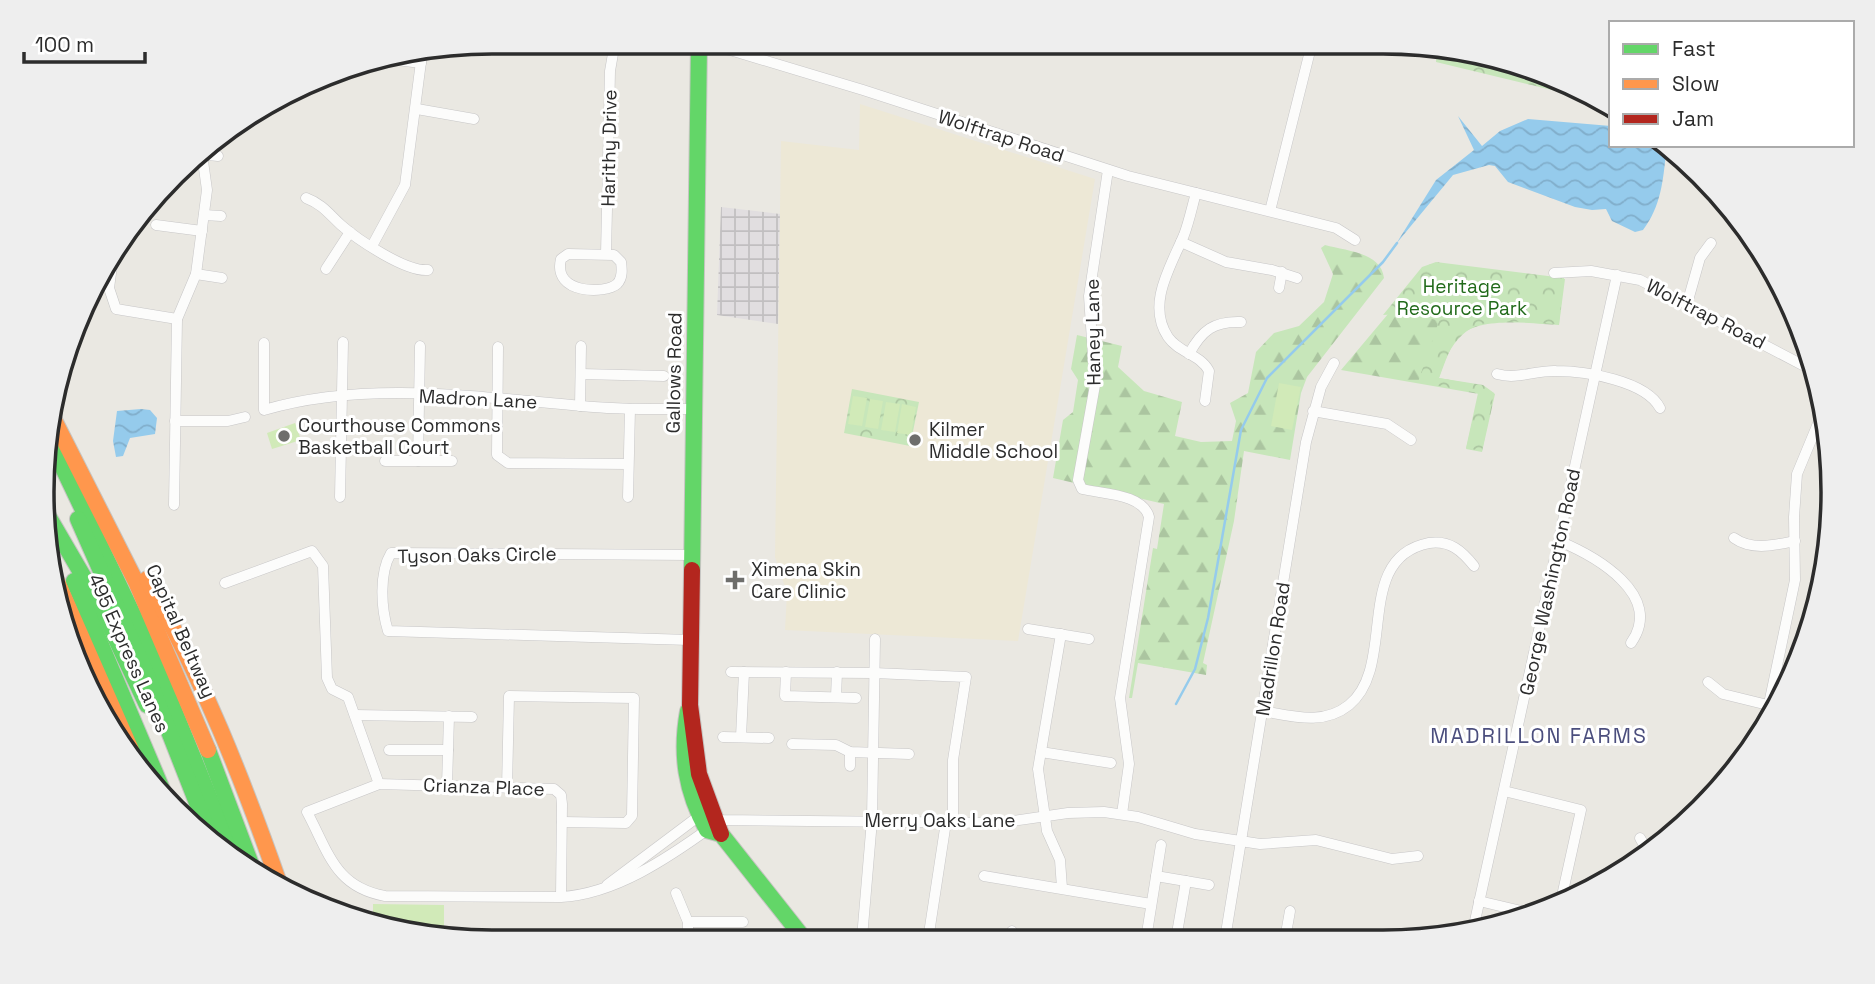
<svg xmlns="http://www.w3.org/2000/svg" width="1875" height="984" viewBox="0 0 1875 984" font-family="'Space Grotesk',sans-serif">
  <defs>
    <pattern id="industrial-grid" width="8" height="8" patternUnits="userSpaceOnUse" patternTransform="scale(1.75)"><rect width="8" height="8" fill="#e1dee0"/><path d="M0 4h8M4 0v8" fill="none" stroke="#c1bfc0"/></pattern>
    <pattern id="forest-firs" width="22" height="20" patternUnits="userSpaceOnUse" patternTransform="scale(1.75)"><rect width="22" height="20" fill="#c7e6ba"/><path d="M5 1l3.5 6h-7zM16 11l3.5 6h-7z" fill="#abc5a0"/></pattern>
    <pattern id="park-crowns" width="20" height="18" patternUnits="userSpaceOnUse" patternTransform="scale(1.75)"><rect width="20" height="18" fill="#c7e6ba"/><path d="M2 6a3 3 0 1 1 6 0M12 15a3 3 0 1 1 6 0" fill="none" stroke="#abc5a0"/></pattern>
    <pattern id="water-waves" width="16" height="10" patternUnits="userSpaceOnUse" patternTransform="scale(1.75)"><rect width="16" height="10" fill="#95cbec"/><path d="M0 5q4-4 8 0t8 0" fill="none" stroke="#81aecb"/></pattern>
  </defs>
  <rect width="100%" height="100%" fill="#eae8e2"/>
  <polygon fill="url(#industrial-grid)" points="721,207 780,214 778,324 717,315"/>
  <polygon fill="#ede8d6" points="860,104 1095,179 1018,641 785,630 787,593 775,557 781,141 859,150"/>
  <g fill="url(#forest-firs)">
    <path d="M1325 245C1346 251 1381 252 1384 278L1307 377 1301 393 1290 460 1244 451 1234 521 1203 663 1207 665 1206 675 1138 663 1132 698H1129L1153 548 1157 549 1164 504 1053 478 1063 420 1073 412 1078 380 1071 369 1077 335 1122 346 1118 367 1144 391 1182 402 1175 436 1201 442 1232 441 1236 421 1230 403 1248 393 1256 352 1274 333 1299 326 1324 302 1333 274 1321 248Z"/>
    <path d="M1430 264 1565 279 1559 325C1532 324 1478 315 1457 338 1449 348 1444 366 1439 378L1483 386 1495 394 1482 452 1466 449 1479 394 1341 370Z"/>
  </g>
  <g fill="url(#park-crowns)">
    <polygon points="1437,50 1582,89 1590,94 1589,99 1436,62"/>
    <path d="M1436 262 1564 278 1559 324C1498 322 1460 307 1439 378L1483 385 1494 393 1482 451 1466 448 1478 393 1418 382 1439 321 1413 313 1383 315 1422 267Z"/>
    <polygon points="852,389 919,402 910,446 844,433"/>
  </g>
  <g fill="#d1eab8">
    <polygon points="1279,383 1301,387 1292,430 1271,426"/>
    <polygon points="853,396 867,398 862,426 848,424"/>
    <polygon points="870,399 883,401 878,429 865,427"/>
    <polygon points="886,402 900,404 895,432 881,430"/>
    <polygon points="902,404 916,407 911,435 897,433"/>
    <polygon points="295,423 301,440 272,449 267,433"/>
    <polygon points="373,904 444,905 444,936 373,917"/>
  </g>
  <g fill="url(#water-waves)">
    <path d="M1458 116 1482 146 1500 131 1528 119 1611 126V145H1656L1666 153C1663 181 1661 206 1643 230L1635 232 1612 221 1606 209 1592 210 1575 207 1508 182 1495 166 1489 165 1453 175 1396 244 1436 180 1474 150Z"/>
    <polygon points="141,409 150,410 157,418 155,434 130,438 123,456 116,457 113,441 117,411"/>
  </g>
  <g fill="none" stroke-linecap="round" stroke-linejoin="round">
    <polyline stroke="#95cbec" stroke-width="2.5" points="1176,704 1195,669 1208,618 1241,430 1267,378 1383,262 1397,243"/>
    <g stroke="#c7c6c7" stroke-width="11">
      <g id="street">
        <polyline points="644,42 699,44 730,50 863,90 1128,176 1336,228 1355,240"/>
        <polyline points="389,59 421,63"/>
        <polyline points="417,109 474,119"/>
        <polyline points="200,154 218,156"/>
        <path d="M1108 170 1089 296 1095 385 1078 480 1082 489C1103 494 1143 494 1149 517L1120 698 1129 764 1122 814"/>
        <path d="M1196 193C1192 207 1189 222 1184 235 1171 266 1146 304 1168 337 1179 353 1200 354 1209 371L1205 401"/>
        <path d="M306 198C322 204 329 214 341 225 358 240 406 272 428 270"/>
        <polyline points="1270,211 1312,43"/>
        <polyline points="204,215 221,216"/>
        <polyline points="156,225 202,231"/>
        <polyline points="1181,242 1226,262 1272,270 1297,278"/>
        <polyline points="372,246 405,185 422,54"/>
        <polyline points="114,251 109,288 116,309 177,319"/>
        <path d="M568 254 614 255 621 262C622 269 623 278 617 284 606 294 552 295 561 259Z"/>
        <polyline points="606,254 610,71 615,42"/>
        <polyline points="326,269 350,232"/>
        <polyline points="1554,273 1591,271 1640,280 1812,370"/>
        <polyline points="196,274 222,278"/>
        <polyline points="1279,288 1282,272"/>
        <polyline points="1687,304 1700,258 1711,243"/>
        <path d="M264 343V410C366 380 478 397 582 406 619 410 657 409 694 409"/>
        <polyline points="498,347 497,455 508,463 628,464"/>
        <path d="M1189 354C1202 330 1214 321 1241 322"/>
        <polyline points="581,374 664,376"/>
        <path d="M1497 374C1517 380 1536 370 1556 371 1586 371 1646 381 1660 408"/>
        <polyline points="580,406 581,346"/>
        <polyline points="1313,411 1387,424 1411,440"/>
        <polyline points="175,421 228,421 245,417"/>
        <polyline points="385,461 452,461"/>
        <polyline points="418,461 420,346"/>
        <polyline points="340,497 343,342"/>
        <polyline points="628,497 630,409"/>
        <polyline points="174,505 177,319 196,274 207,190 202,154"/>
        <path d="M1734 538C1752 551 1775 545 1795 541"/>
        <path d="M1559 541C1595 556 1665 595 1631 643"/>
        <polyline points="225,583 312,551 323,566 327,678 332,689 348,697 379,784"/>
        <polyline points="1028,629 1089,639"/>
        <polyline points="1061,634 1038,769 1047,831 1060,860 1062,888"/>
        <polyline points="875,639 872,820 862,938 875,940"/>
        <path d="M690 640 388 631C381 608 379 573 391 553L692 555"/>
        <polyline points="731,672 874,673 966,677 953,760 953,822"/>
        <polyline points="786,672 785,696 856,698"/>
        <polyline points="1708,682 1723,694 1776,707"/>
        <polyline points="836,697 837,672"/>
        <path d="M1262 711C1292 716 1323 726 1349 705 1398 665 1352 558 1429 543 1450 540 1462 551 1474 566"/>
        <polyline points="355,715 472,717"/>
        <polyline points="1765,723 1795,580 1794,517 1797,474 1819,421"/>
        <polyline points="723,737 769,738"/>
        <polyline points="741,737 744,672"/>
        <polyline points="792,744 836,745 850,752 909,754"/>
        <polyline points="389,750 448,750"/>
        <polyline points="1041,752 1111,763"/>
        <polyline points="850,766 850,752"/>
        <polyline points="447,786 449,716"/>
        <polyline points="507,788 509,696 634,698 632,816 626,823 562,822"/>
        <polyline points="1504,791 1581,810 1560,905"/>
        <polyline points="1640,838 1649,854"/>
        <polyline points="984,876 1151,904"/>
        <polyline points="1156,876 1209,885"/>
        <polyline points="607,885 699,816 720,820 999,823 1068,813 1104,812 1138,817 1195,834 1260,844 1316,840 1392,859 1418,856"/>
        <polyline points="676,893 688,922 688,940"/>
        <path d="M561 897 562 804 561 795 554 789 379 784 307 812C329 853 335 887 385 896L561 897C615 894 668 858 711 827"/>
        <polyline points="1479,901 1534,914"/>
        <polyline points="688,922 743,922"/>
        <polyline points="1473,930 1617,275"/>
        <polyline points="1010,939 1012,931"/>
        <polyline points="1146,939 1161,845"/>
        <polyline points="1176,939 1186,881"/>
        <polyline points="1225,939 1306,442 1321,387 1334,363"/>
        <polyline points="1285,939 1290,911"/>
        <polyline points="928,940 946,822"/>
      </g>
    </g>
    <g stroke="#c6c5c2" stroke-width="18">
      <g id="fast">
        <polyline points="53,447 148,646 231,851"/>
        <polyline points="48,516 100,605 147,705"/>
        <polyline points="78,519 146,673 210,836"/>
        <polyline points="692,570 699,42"/>
        <polyline points="74,581 167,801"/>
        <path d="M688 711C680 755 686 791 707 830L721 834 805 940"/>
        <polyline points="208,750 252,867"/>
      </g>
    </g>
    <g stroke="#c6c5c2" stroke-width="18">
      <g id="slow">
        <polyline points="54,420 137,584 208,750"/>
        <polyline points="51,568 131,750"/>
        <path d="M147 579C202 677 243 780 280 886"/>
      </g>
    </g>
    <g stroke="#c6c5c2" stroke-width="18">
      <polyline id="jam" points="692,570 690,705 699,774 721,834"/>
    </g>
    <use href="#street" stroke="#fcfcfb" stroke-width="10"/>
    <use href="#fast" stroke="#63d668" stroke-width="16"/>
    <use href="#slow" stroke="#ff974d" stroke-width="16"/>
    <use href="#jam" stroke="#b3261e" stroke-width="16"/>
  </g>
  <g fill="#6e6e6c" stroke="#fff" stroke-width="2.5">
    <circle cx="284" cy="436" r="7"/>
    <circle cx="915" cy="440" r="7"/>
    <path d="M731.5 569.5h7v7h7v7h-7v7h-7v-7h-7v-7h7z"/>
  </g>
  <g text-anchor="middle" dominant-baseline="central" stroke-width="6" stroke-linejoin="round" paint-order="stroke">
    <g font-size="19" fill="#2c2c2c" stroke="#fff">
      <text transform="translate(1001 136) rotate(18)">Wolftrap Road</text>
      <text transform="translate(609 148) rotate(-89)">Harithy Drive</text>
      <text transform="translate(1706 314) rotate(27)">Wolftrap Road</text>
      <text transform="translate(1093 332) rotate(-91)">Haney Lane</text>
      <text transform="translate(674 373) rotate(-89)">Gallows Road</text>
      <text transform="translate(478 399) rotate(3)">Madron Lane</text>
      <text transform="translate(477 555) rotate(-1)">Tyson Oaks Circle</text>
      <text transform="translate(1550 582) rotate(-78)">George Washington Road</text>
      <text transform="translate(181 631) rotate(66)">Capital Beltway</text>
      <text transform="translate(1273 649) rotate(-81)">Madrillon Road</text>
      <text transform="translate(129 653) rotate(66)">495 Express Lanes</text>
      <text transform="translate(484 787) rotate(2)">Crianza Place</text>
      <text x="940" y="820">Merry Oaks Lane</text>
    </g>
    <g font-size="19" fill="#216a1a" stroke="#fff">
      <text x="1462" y="286">Heritage<tspan x="1462" dy="22">Resource Park</tspan></text>
    </g>
    <g font-size="19" fill="#2c2c2c" stroke="#fff" text-anchor="start">
      <text x="298" y="425">Courthouse Commons<tspan x="298" dy="22">Basketball Court</tspan></text>
      <text x="929" y="429">Kilmer<tspan x="929" dy="22">Middle School</tspan></text>
      <text x="751" y="569">Ximena Skin<tspan x="751" dy="22">Care Clinic</tspan></text>
    </g>
    <g font-size="21" letter-spacing="2" fill="#4b4e7d" stroke="#fff">
      <text x="1539" y="735">MADRILLON FARMS</text>
    </g>
  </g>
  <path d="M0 0H1875V984H0ZM492 54H1383A438 438 0 0 1 1821 492V492A438 438 0 0 1 1383 930H492A438 438 0 0 1 54 492V492A438 438 0 0 1 492 54Z" fill="#eee" fill-rule="evenodd"/>
  <path fill="none" stroke="#2c2c2c" stroke-width="3.5" d="M492 54H1383A438 438 0 0 1 1821 492V492A438 438 0 0 1 1383 930H492A438 438 0 0 1 54 492V492A438 438 0 0 1 492 54Z"/>
  <rect x="1609" y="21" width="245" height="126" fill="#ffffff" stroke="#ababab" stroke-width="2"/>
  <rect x="1623" y="44" width="35" height="10" fill="#63d668" stroke="#ababab" stroke-width="2"/>
  <text x="1672" y="56" font-size="21" fill="#2c2c2c">Fast</text>
  <rect x="1623" y="79" width="35" height="10" fill="#ff974d" stroke="#ababab" stroke-width="2"/>
  <text x="1672" y="91" font-size="21" fill="#2c2c2c">Slow</text>
  <rect x="1623" y="114" width="35" height="10" fill="#b3261e" stroke="#ababab" stroke-width="2"/>
  <text x="1672" y="126" font-size="21" fill="#2c2c2c">Jam</text>
  <path d="M24 52v10h121v-10" fill="none" stroke="#2c2c2c" stroke-width="3.5"/>
  <text x="35" y="52" font-size="21" fill="#2c2c2c" stroke="#ffffff" stroke-width="5" paint-order="stroke">100 m</text>
</svg>
